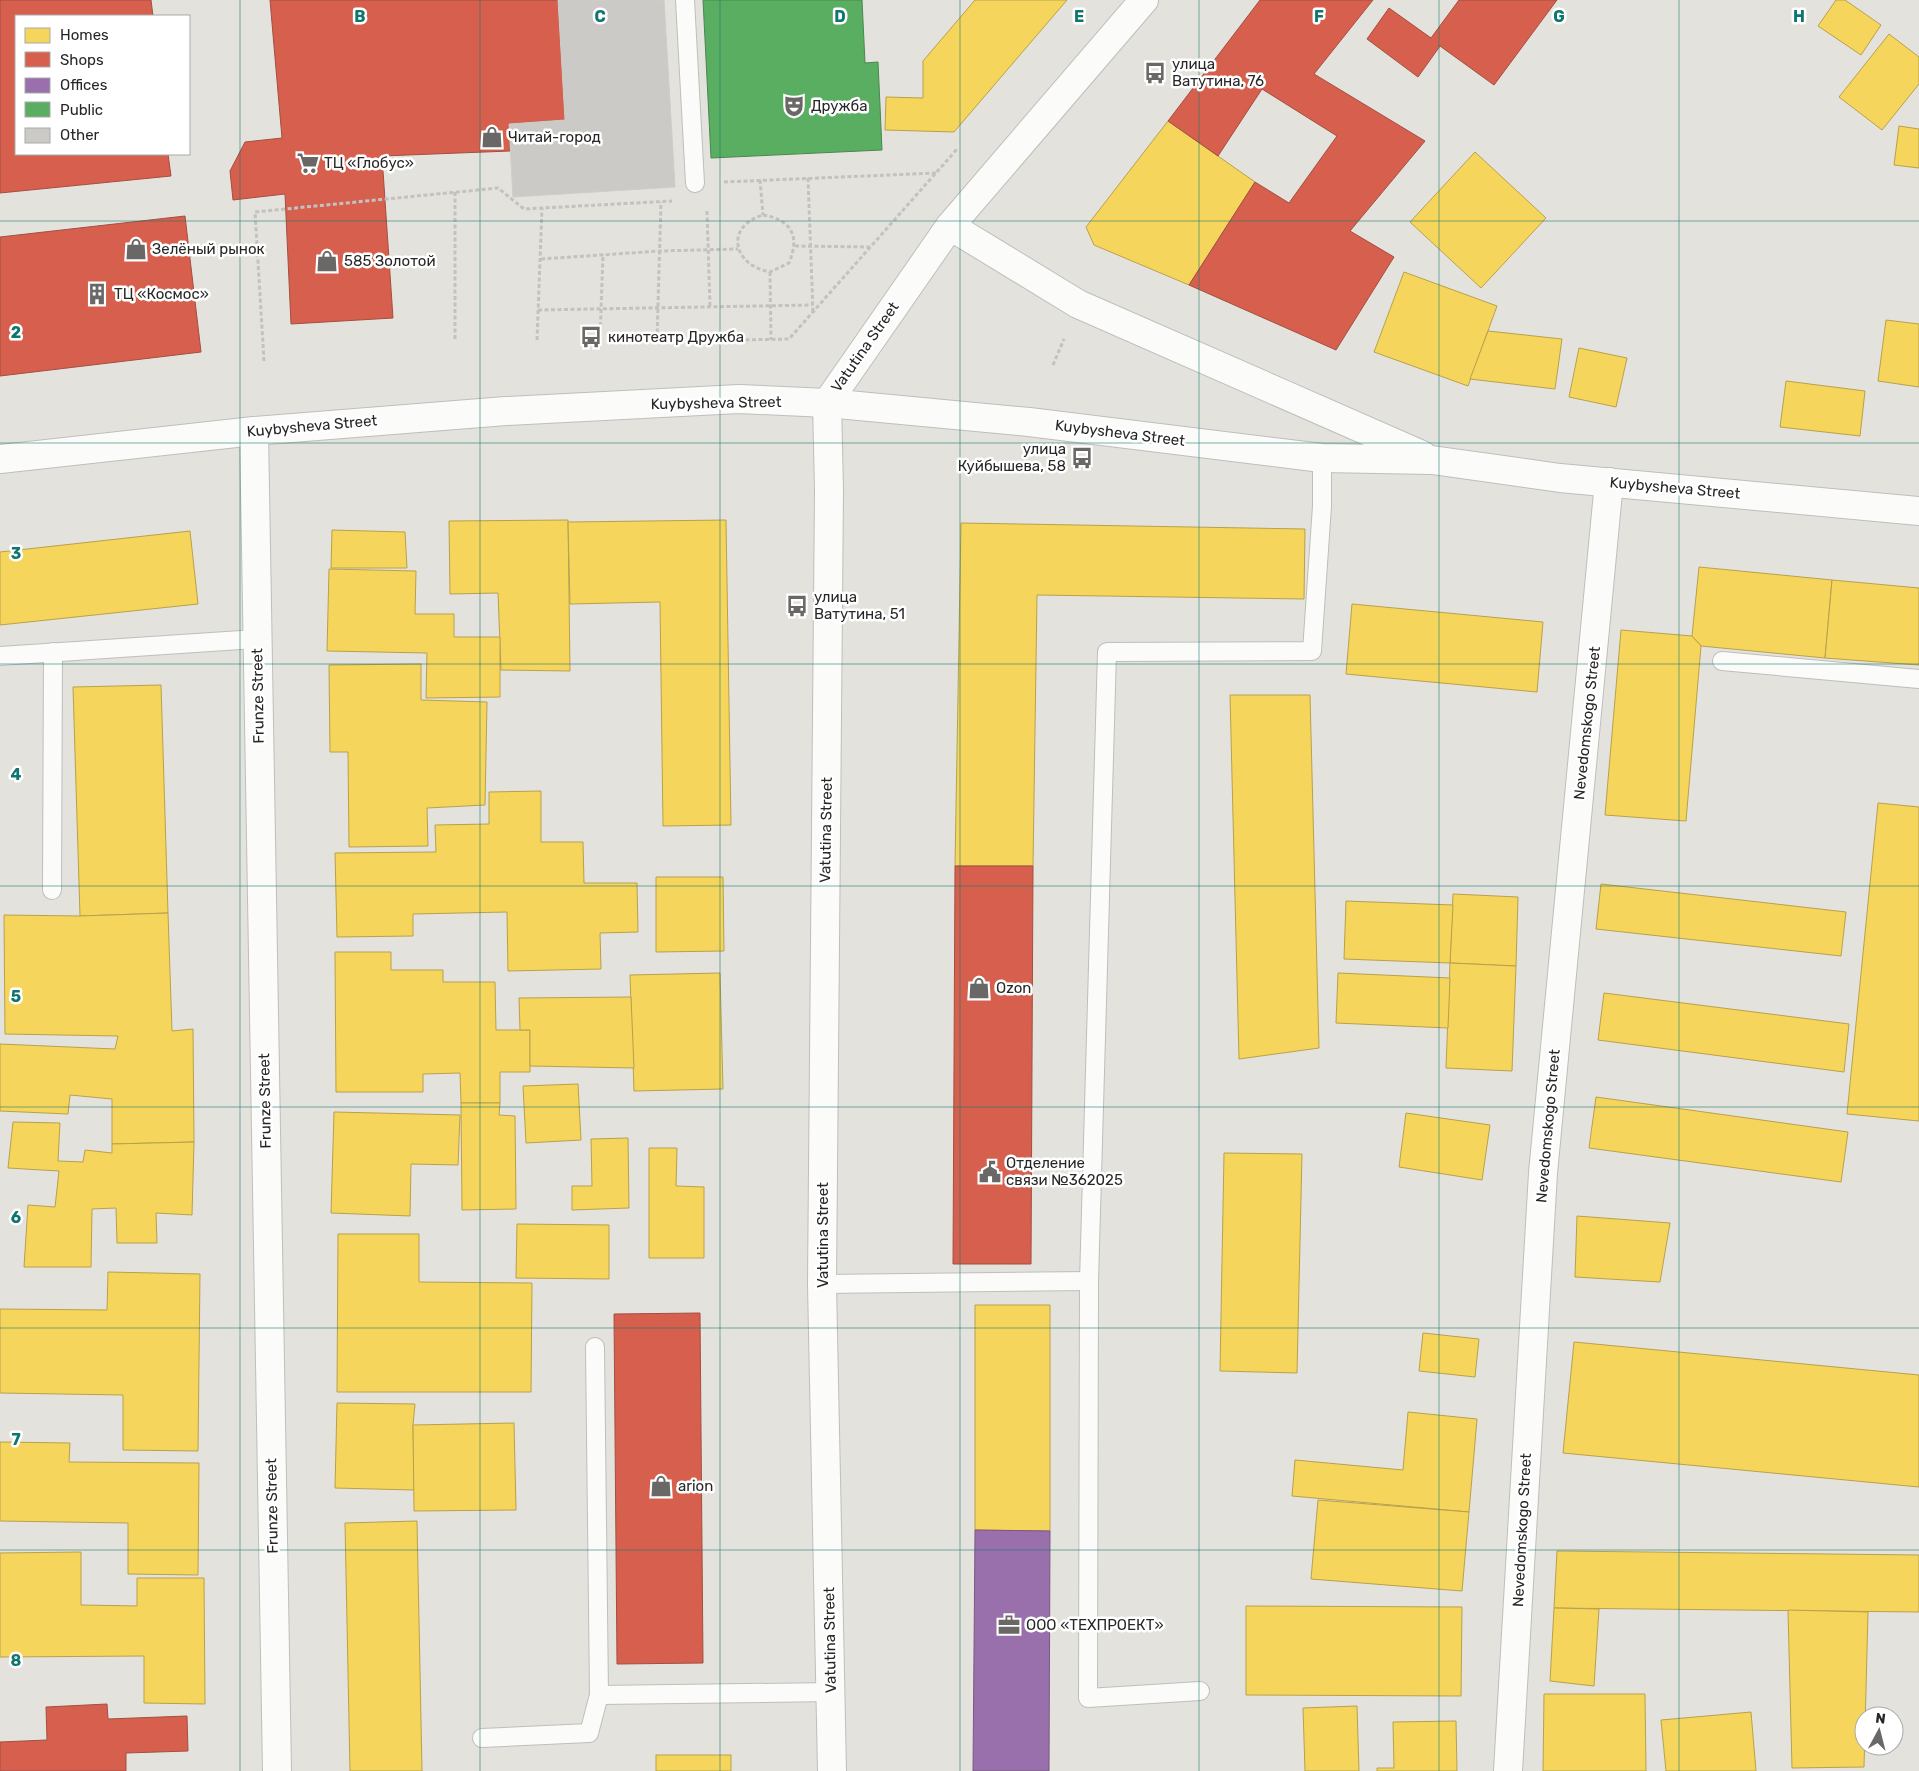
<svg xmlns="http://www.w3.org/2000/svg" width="1919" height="1771" viewBox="0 0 1919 1771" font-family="Rubik,sans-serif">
  <rect width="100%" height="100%" fill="#e4e2dc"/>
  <g fill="#f6d55c" stroke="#b8a14c">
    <polygon points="975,0 1067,0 954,132 885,130 886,97 923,98 923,61"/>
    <polygon points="1836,0 1845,0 1881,25 1861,55 1818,26"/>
    <polygon points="1889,34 1919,57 1919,84 1882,130 1839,97"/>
    <polygon points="1168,121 1255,182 1189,285 1094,245 1086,227"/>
    <polygon points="1899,126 1919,129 1919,168 1894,165"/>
    <polygon points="1475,152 1546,218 1481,288 1410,222"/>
    <polygon points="1404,272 1497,306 1468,386 1374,352"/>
    <polygon points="1886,320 1919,324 1919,387 1878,381"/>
    <polygon points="1488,331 1562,339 1555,389 1470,379"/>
    <polygon points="1579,348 1627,358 1616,407 1569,397"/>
    <polygon points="1786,381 1865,391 1860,436 1780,427"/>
    <polygon points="568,520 570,671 501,670 498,593 450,594 449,521"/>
    <polygon points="726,520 731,825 663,826 660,602 570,604 568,522"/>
    <polygon points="961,523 1305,529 1304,599 1037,595 1033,866 955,866"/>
    <polygon points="332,530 405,532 407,568 331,568"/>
    <polygon points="190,531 198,604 0,625 0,552"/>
    <polygon points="1699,567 1832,580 1825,658 1701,646 1692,636"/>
    <polygon points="329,569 416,571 415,614 454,614 454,637 500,637 500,697 426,698 427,653 327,651"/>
    <polygon points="1832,580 1919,588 1919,665 1825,658"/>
    <polygon points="1352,604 1543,622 1537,692 1346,674"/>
    <polygon points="1621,630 1692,636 1701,646 1686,821 1605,815"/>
    <polygon points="421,664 421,700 487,702 485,805 427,808 428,846 349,847 348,752 330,752 329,665"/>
    <polygon points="161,685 168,913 80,916 73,687"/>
    <polygon points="1230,695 1310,695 1319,1048 1239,1059"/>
    <polygon points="541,791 541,842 583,842 584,883 637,883 638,932 600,933 601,969 508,971 507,912 413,914 413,936 337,937 335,853 436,852 435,825 489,824 489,792"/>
    <polygon points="1878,803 1919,807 1919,1121 1847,1114"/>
    <polygon points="656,877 723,877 724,951 656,952"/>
    <polygon points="1601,884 1846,912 1841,956 1596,929"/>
    <polygon points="1453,894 1518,897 1516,966 1450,963"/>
    <polygon points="1346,901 1453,905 1450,963 1344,959"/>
    <polygon points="168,913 172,1031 193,1029 194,1142 112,1144 112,1099 70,1095 68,1114 0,1111 0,1044 115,1049 118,1036 5,1034 4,915 80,916"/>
    <polygon points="335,952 391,952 391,970 443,970 443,982 495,982 496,1030 530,1030 530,1072 500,1072 500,1103 461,1103 460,1073 423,1074 423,1092 336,1092"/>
    <polygon points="1450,963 1516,966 1512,1071 1446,1068"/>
    <polygon points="720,973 723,1089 634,1091 630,975"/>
    <polygon points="1338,973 1450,978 1448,1028 1336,1023"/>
    <polygon points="1604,993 1849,1024 1844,1072 1598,1040"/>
    <polygon points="631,997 634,1068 530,1066 530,1030 520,1030 519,998"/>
    <polygon points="578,1084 581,1140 526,1143 523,1086"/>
    <polygon points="1596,1097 1848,1132 1841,1182 1589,1148"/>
    <polygon points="461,1103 500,1103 499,1115 515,1116 516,1209 462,1210"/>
    <polygon points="334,1112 460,1115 458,1165 411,1164 410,1216 331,1213"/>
    <polygon points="1406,1113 1490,1125 1482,1180 1399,1167"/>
    <polygon points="13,1122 60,1123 58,1161 83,1162 85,1150 112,1153 112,1144 194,1142 192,1215 156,1213 157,1243 117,1243 116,1208 92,1209 91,1267 24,1267 28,1205 55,1207 59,1171 8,1168"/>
    <polygon points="628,1138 629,1208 572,1210 572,1186 592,1186 591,1139"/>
    <polygon points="649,1148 677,1148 676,1186 704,1187 704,1258 649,1258"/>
    <polygon points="1224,1153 1302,1154 1297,1373 1220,1371"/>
    <polygon points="1577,1216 1670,1223 1660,1282 1575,1277"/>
    <polygon points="517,1224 609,1225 609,1279 516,1278"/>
    <polygon points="338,1234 419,1234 419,1282 532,1283 531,1392 337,1392"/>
    <polygon points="108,1272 200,1274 198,1451 123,1450 123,1395 0,1393 0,1309 107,1310"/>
    <polygon points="975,1305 1050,1305 1050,1531 975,1530"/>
    <polygon points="1423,1333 1479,1339 1475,1377 1419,1371"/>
    <polygon points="1574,1342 1919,1375 1919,1487 1563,1453"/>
    <polygon points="337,1403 415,1404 413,1425 414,1490 335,1488"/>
    <polygon points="1408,1412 1477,1419 1469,1512 1292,1496 1295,1460 1403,1470"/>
    <polygon points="514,1423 516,1510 414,1511 413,1425"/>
    <polygon points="0,1442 70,1443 69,1462 199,1463 198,1575 128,1574 128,1523 0,1521"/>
    <polygon points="1318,1500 1469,1512 1462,1591 1311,1579"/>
    <polygon points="417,1521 422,1771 350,1771 345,1523"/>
    <polygon points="1557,1551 1919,1555 1919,1612 1554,1608"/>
    <polygon points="81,1552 81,1605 137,1606 137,1578 204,1578 205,1704 144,1703 144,1656 0,1657 0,1553"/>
    <polygon points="1246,1606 1462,1607 1461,1696 1246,1695"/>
    <polygon points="1554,1608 1599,1609 1594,1686 1550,1681"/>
    <polygon points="1788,1610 1868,1612 1864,1767 1792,1768"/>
    <polygon points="1544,1694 1645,1694 1646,1771 1543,1771"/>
    <polygon points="1357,1706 1359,1771 1305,1771 1303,1708"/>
    <polygon points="1751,1712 1756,1771 1666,1771 1661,1720"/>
    <polygon points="1456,1721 1457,1771 1377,1771 1377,1768 1394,1768 1393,1722"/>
    <rect x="656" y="1755" width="75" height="16"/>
  </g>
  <g fill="#d6604d" stroke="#a24f42">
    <polygon points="0,0 151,0 153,16 16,16 16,154 168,154 171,176 0,193"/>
    <polygon points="270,0 558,0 565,120 509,124 510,151 382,156 393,318 291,324 285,194 233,200 230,171 245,142 282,138"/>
    <polygon points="1260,0 1373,0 1314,74 1425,141 1350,231 1394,257 1336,350 1189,285 1255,182 1289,203 1337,136 1262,89 1218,156 1168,121"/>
    <polygon points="1459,0 1557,0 1494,85 1440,46 1418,77 1367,39 1389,8 1431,38"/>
    <polygon points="185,216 201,352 0,376 0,237"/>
    <polygon points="955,866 1033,866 1031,1264 953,1264"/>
    <polygon points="700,1313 703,1663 617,1664 614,1314"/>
    <polygon points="107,1704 108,1719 187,1716 188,1751 126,1753 126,1771 0,1771 0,1742 47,1740 46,1707"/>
  </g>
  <polygon fill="#9970ab" stroke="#775a83" points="975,1530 1050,1531 1049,1771 973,1771"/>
  <polygon fill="#5aae61" stroke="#4b8650" points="703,0 862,0 865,63 878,62 882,150 711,158"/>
  <polygon fill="#cccac6" stroke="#cfcdc8" points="558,0 664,0 675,187 513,197 509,124 565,120"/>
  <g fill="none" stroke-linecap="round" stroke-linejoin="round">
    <g stroke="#bebebd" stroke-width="20">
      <g id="service">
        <polyline points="685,0 695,183"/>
        <polyline points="0,656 257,639"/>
        <polyline points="1722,661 1919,679"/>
        <polyline points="52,890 53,652"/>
        <polyline points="822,1284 1089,1281"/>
        <polyline points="595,1347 599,1695 832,1692"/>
        <polyline points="1200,1691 1088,1698 1089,1281 1107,652 1312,651 1322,506 1322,458"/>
        <polyline points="482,1738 589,1733 599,1695"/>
      </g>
    </g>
    <g stroke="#bebebd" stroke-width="30">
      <g id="minor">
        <polyline points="254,431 277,1771"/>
        <polyline points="1508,1771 1543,1173 1609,482"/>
      </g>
    </g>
    <g stroke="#bebebd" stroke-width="30">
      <g id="tertiary">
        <polyline points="950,226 1078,304 1422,455"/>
        <polyline points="827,403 1029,422 1322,458 1432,460 1560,478 1919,511"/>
      </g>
    </g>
    <g stroke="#bebebd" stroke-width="30">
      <g id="secondary">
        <polyline points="0,459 254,431 506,411 739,399 827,403"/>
        <polyline points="832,1771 822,1284 829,490 827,403 950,226 1144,0"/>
      </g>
    </g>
    <g stroke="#c2c2c1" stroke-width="3" stroke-dasharray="4 2.5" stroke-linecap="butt">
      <polyline points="808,178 813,312"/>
      <polyline points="760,180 763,215"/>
      <polyline points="724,182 936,173"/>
      <polyline points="455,192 455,341"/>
      <polyline points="707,211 710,306"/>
      <path d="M763 215C792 220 800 236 789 263L770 272C732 265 725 226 763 215Z"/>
      <polyline points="795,246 870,247"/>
      <polyline points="541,259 660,251 738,249"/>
      <polyline points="770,272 771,340"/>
      <polyline points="538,310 812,305"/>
      <polyline points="600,339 603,254"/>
      <polyline points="657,339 661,202"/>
      <polyline points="537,340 542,208"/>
      <polyline points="739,340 789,339 958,148"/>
      <polyline points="264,361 255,212 498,188 524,209 672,201"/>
      <polyline points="1053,365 1064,339"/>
    </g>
    <use href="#service" stroke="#fbfbfa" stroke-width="18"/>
    <use href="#minor" stroke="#fbfbfa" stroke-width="28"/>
    <use href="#tertiary" stroke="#fbfbfa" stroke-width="28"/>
    <use href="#secondary" stroke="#fbfbfa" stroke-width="28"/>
  </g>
  <path fill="none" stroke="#0f766e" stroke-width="1" stroke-opacity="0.55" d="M240 0V1771M480 0V1771M720 0V1771M960 0V1771M1199 0V1771M1439 0V1771M1679 0V1771M0 221H1919M0 443H1919M0 664H1919M0 886H1919M0 1107H1919M0 1328H1919M0 1550H1919"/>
  <defs>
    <g id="bus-bare" transform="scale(1.725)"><path d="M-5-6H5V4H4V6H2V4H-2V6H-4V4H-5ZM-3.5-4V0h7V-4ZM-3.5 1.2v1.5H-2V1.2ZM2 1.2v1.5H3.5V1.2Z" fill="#696866" stroke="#fff" stroke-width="2.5" paint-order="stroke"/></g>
    <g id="theatre-bare" transform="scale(1.725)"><path d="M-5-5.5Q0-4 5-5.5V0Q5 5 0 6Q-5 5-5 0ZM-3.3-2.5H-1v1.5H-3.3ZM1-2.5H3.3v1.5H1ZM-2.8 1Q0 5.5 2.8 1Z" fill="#696866" stroke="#fff" stroke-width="2.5" paint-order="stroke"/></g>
    <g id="shop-bare" transform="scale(1.725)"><path d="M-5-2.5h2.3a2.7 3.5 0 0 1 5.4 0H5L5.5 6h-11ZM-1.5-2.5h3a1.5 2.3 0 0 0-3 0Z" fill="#696866" stroke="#fff" stroke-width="2.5" paint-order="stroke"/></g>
    <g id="supermarket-bare" transform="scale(1.725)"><path d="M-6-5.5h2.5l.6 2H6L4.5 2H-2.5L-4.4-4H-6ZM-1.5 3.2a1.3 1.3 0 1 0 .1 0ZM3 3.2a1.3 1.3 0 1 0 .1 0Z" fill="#696866" stroke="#fff" stroke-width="2.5" paint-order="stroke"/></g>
    <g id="building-bare" transform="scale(1.725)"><path d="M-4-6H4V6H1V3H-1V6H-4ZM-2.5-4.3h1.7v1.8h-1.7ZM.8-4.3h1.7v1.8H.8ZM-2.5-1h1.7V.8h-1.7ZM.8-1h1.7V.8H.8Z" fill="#696866" stroke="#fff" stroke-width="2.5" paint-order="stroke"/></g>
    <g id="civic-bare" transform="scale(1.725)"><path d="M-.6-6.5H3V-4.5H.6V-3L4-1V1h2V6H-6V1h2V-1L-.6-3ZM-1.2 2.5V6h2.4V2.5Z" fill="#696866" stroke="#fff" stroke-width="2.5" paint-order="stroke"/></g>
    <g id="office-bare" transform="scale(1.725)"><path d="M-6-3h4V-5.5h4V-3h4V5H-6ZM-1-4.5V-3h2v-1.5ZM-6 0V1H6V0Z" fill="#696866" stroke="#fff" stroke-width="2.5" paint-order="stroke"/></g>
  </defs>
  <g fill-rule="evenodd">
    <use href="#bus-bare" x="1155" y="73"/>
    <use href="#theatre-bare" x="794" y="106"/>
    <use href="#shop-bare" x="492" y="137"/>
    <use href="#supermarket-bare" x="308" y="163"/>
    <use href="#shop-bare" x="136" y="249"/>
    <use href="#shop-bare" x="327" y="261"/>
    <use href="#building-bare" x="97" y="294"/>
    <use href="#bus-bare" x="591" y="337"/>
    <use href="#bus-bare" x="1082" y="458"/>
    <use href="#bus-bare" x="797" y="606"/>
    <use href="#shop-bare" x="979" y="988"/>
    <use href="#civic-bare" x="990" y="1172"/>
    <use href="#shop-bare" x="661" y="1486"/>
    <use href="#office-bare" x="1009" y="1625"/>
  </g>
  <g text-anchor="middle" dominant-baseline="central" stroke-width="5" stroke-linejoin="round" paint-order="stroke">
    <g font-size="15" fill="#272727" stroke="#fff" text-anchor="start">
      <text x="1172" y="64">улица<tspan x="1172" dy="17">Ватутина, 76</tspan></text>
      <text x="811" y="106">Дружба</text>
      <text x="508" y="137">Читай-город</text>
      <text x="324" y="163">ТЦ «Глобус»</text>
      <text x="152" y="249">Зелёный рынок</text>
      <text x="344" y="261">585 Золотой</text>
      <text x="114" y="294">ТЦ «Космос»</text>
      <text x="608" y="337">кинотеатр Дружба</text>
      <text x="1066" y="449" text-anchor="end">улица<tspan x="1066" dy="17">Куйбышева, 58</tspan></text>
      <text x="814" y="597">улица<tspan x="814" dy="17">Ватутина, 51</tspan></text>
      <text x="996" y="988">Ozon</text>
      <text x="1006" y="1163">Отделение<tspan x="1006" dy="17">связи №362025</tspan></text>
      <text x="678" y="1486">arion</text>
      <text x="1026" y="1625">ООО «ТЕХПРОЕКТ»</text>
    </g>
    <g font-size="15" fill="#272727" stroke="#fff">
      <text transform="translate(865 347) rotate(-55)">Vatutina Street</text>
      <text transform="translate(716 403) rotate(-1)">Kuybysheva Street</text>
      <text transform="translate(312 426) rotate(-5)">Kuybysheva Street</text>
      <text transform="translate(1120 433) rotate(7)">Kuybysheva Street</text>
      <text transform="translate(1675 488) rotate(5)">Kuybysheva Street</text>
      <text transform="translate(258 696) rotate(-91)">Frunze Street</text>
      <text transform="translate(1587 723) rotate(-84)">Nevedomskogo Street</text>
      <text transform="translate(826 830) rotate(-89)">Vatutina Street</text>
      <text transform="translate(265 1101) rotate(-91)">Frunze Street</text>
      <text transform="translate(1548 1126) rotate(-85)">Nevedomskogo Street</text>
      <text transform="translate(823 1235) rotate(-90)">Vatutina Street</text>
      <text transform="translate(272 1506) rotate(-91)">Frunze Street</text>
      <text transform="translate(1522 1530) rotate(-87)">Nevedomskogo Street</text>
      <text transform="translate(830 1640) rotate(-91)">Vatutina Street</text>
    </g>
  </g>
  <g font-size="16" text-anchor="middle" font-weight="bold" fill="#0f766e" stroke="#fff" stroke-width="5" stroke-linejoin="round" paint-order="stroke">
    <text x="360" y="22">B</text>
    <text x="600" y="22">C</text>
    <text x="840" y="22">D</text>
    <text x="1079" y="22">E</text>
    <text x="1319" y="22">F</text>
    <text x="1559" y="22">G</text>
    <text x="1799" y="22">H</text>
    <text x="16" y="338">2</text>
    <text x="16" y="559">3</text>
    <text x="16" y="780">4</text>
    <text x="16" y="1002">5</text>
    <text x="16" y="1223">6</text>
    <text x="16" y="1445">7</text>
    <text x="16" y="1666">8</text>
  </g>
  <rect x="15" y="15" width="175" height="140" fill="#ffffff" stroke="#a9a9a9"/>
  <rect x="25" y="28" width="25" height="15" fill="#f6d55c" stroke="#a9a9a9"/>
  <text x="60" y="40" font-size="15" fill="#272727">Homes</text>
  <rect x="25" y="52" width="25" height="15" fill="#d6604d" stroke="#a9a9a9"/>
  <text x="60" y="65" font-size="15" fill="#272727">Shops</text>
  <rect x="25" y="78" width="25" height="15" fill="#9970ab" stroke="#a9a9a9"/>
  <text x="60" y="90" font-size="15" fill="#272727">Offices</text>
  <rect x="25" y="102" width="25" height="15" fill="#5aae61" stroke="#a9a9a9"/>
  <text x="60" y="115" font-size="15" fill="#272727">Public</text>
  <rect x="25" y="128" width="25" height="15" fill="#cccac6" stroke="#a9a9a9"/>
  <text x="60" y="140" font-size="15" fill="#272727">Other</text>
  <g transform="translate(1879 1731) rotate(7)"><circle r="24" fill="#ffffff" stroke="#a9a9a9"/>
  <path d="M0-4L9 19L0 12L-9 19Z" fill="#696866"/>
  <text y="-8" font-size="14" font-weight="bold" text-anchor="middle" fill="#272727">N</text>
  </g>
</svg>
